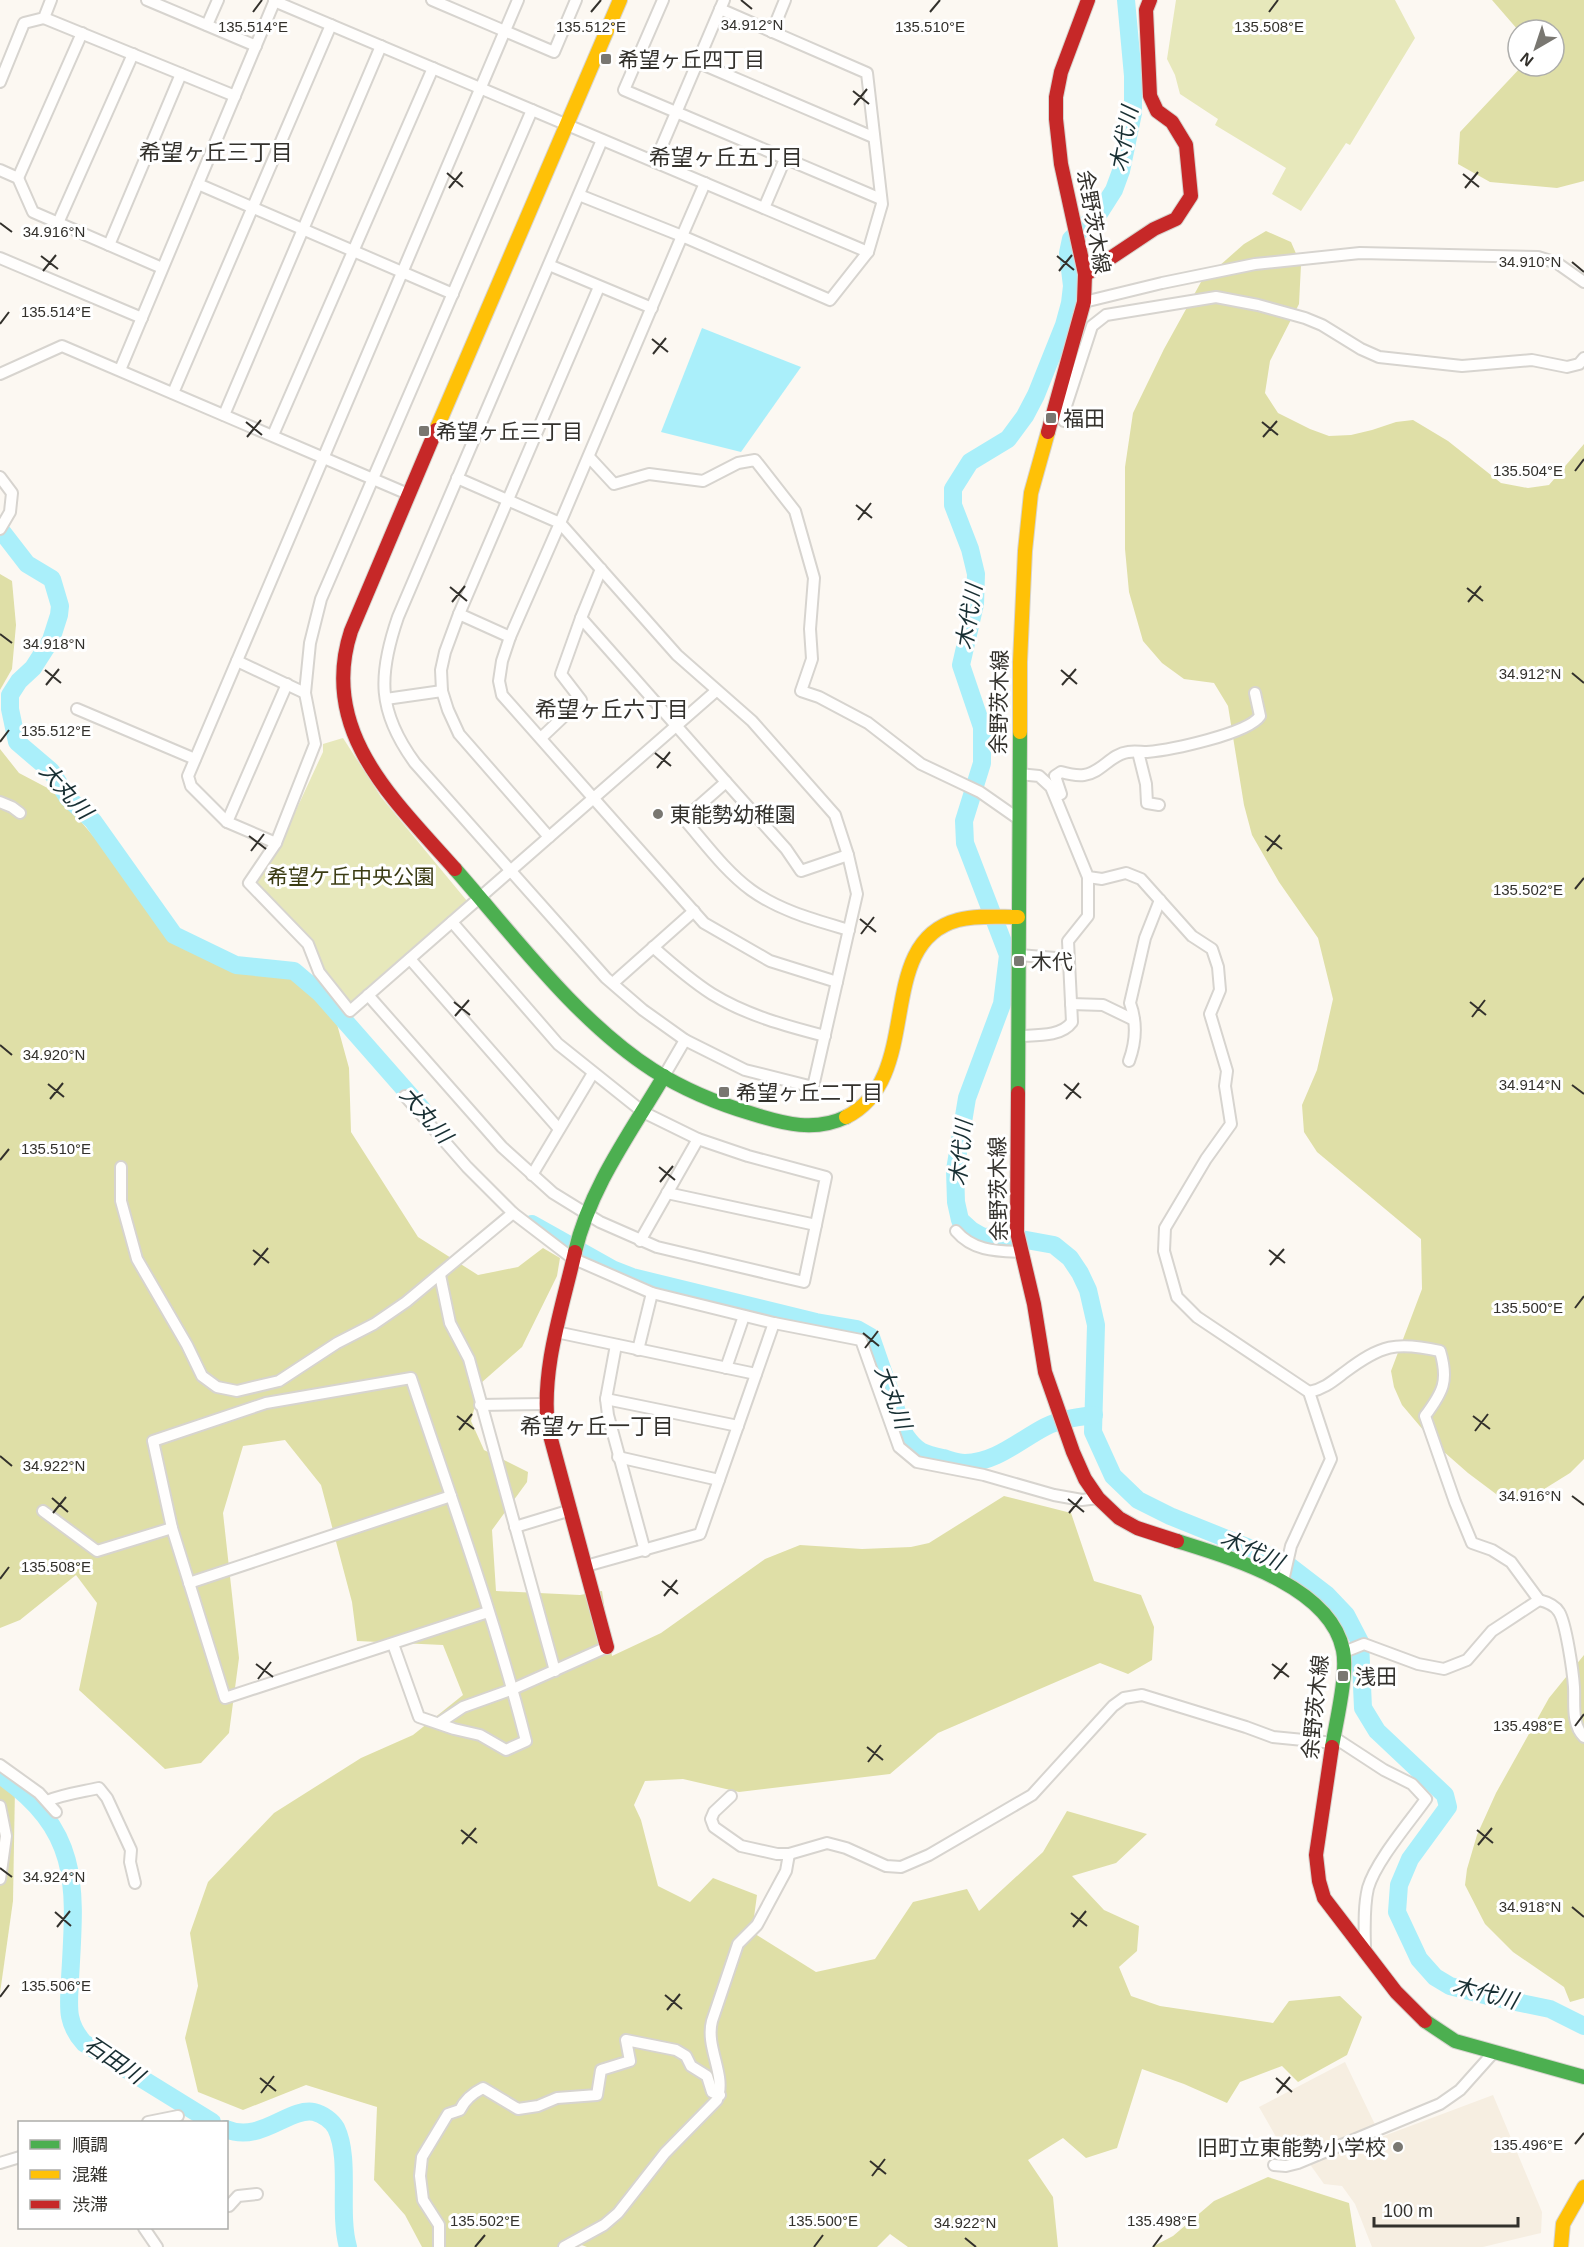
<svg xmlns="http://www.w3.org/2000/svg" width="1584" height="2247" viewBox="0 0 1584 2247" font-family="Helvetica,'Noto Sans JP',sans-serif">
  <rect width="100%" height="100%" fill="#fcf8f2"/>
  <polygon fill="#f6eee1" points="1345,2062 1381,2137 1493,2095 1542,2212 1541,2233 1483,2247 1372,2247 1355,2204 1342,2186 1324,2184 1309,2163 1291,2163 1259,2107"/>
  <g fill="#e7e8bb">
    <polygon points="1176,0 1395,0 1415,38 1350,145 1346,143 1301,211 1272,194 1286,168 1215,125 1218,119 1180,94 1175,75 1167,59"/>
    <polygon points="343,738 381,797 467,901 353,1004 322,971 257,885 257,879 278,849 323,752 323,744"/>
  </g>
  <g fill="#dfdfa7">
    <polygon points="1492,0 1584,0 1584,181 1557,188 1490,182 1458,164 1460,132 1522,66 1554,66 1554,30 1518,30"/>
    <polygon points="1266,231 1291,242 1301,265 1299,304 1270,361 1265,393 1278,413 1310,429 1329,436 1351,435 1372,430 1396,422 1413,420 1448,441 1501,483 1528,488 1549,485 1584,444 1584,1459 1570,1473 1533,1496 1504,1500 1468,1473 1435,1444 1402,1405 1394,1387 1391,1371 1422,1289 1421,1239 1317,1152 1304,1132 1302,1105 1317,1070 1333,999 1318,938 1279,882 1252,835 1244,805 1228,706 1214,683 1184,679 1162,663 1143,641 1129,592 1125,549 1125,467 1133,413 1164,349 1201,282 1244,244"/>
    <polygon points="0,574 12,581 16,625 12,669 0,690"/>
    <polygon points="0,749 19,773 57,793 125,874 170,922 207,948 326,984 349,1068 351,1132 418,1237 478,1275 518,1267 543,1248 560,1258 557,1276 522,1347 481,1383 471,1421 484,1450 528,1472 527,1482 492,1530 496,1591 580,1595 602,1591 612,1656 661,1633 765,1559 800,1545 862,1549 911,1547 929,1543 1004,1496 1071,1513 1094,1581 1141,1595 1154,1627 1152,1660 1128,1674 1100,1663 938,1733 890,1774 739,1792 683,1779 645,1781 634,1805 641,1820 658,1886 690,1902 713,1878 757,1895 752,1932 816,1972 875,1959 913,1902 967,1889 979,1911 1043,1852 1067,1811 1147,1834 1116,1863 1072,1876 1104,1910 1139,1926 1137,1951 1119,1967 1131,1996 1160,2006 1273,2023 1289,2001 1340,1996 1362,2017 1347,2055 1298,2082 1282,2066 1240,2082 1227,2103 1184,2084 1142,2069 1117,2148 1086,2158 1063,2138 1028,2160 1053,2197 1058,2247 908,2247 890,2234 877,2247 587,2247 573,2242 567,2247 422,2247 405,2215 374,2180 377,2107 306,2085 243,2110 198,2092 185,2038 198,1986 190,1933 208,1882 274,1813 361,1758 413,1735 463,1695 443,1645 357,1641 352,1602 321,1485 285,1440 243,1446 223,1513 239,1658 229,1733 201,1763 165,1769 79,1690 97,1603 76,1575 20,1620 0,1628"/>
    <polygon points="1584,1655 1584,1998 1570,2002 1564,1987 1513,1952 1485,1924 1465,1885 1467,1869 1477,1835 1496,1793 1549,1698"/>
    <polygon points="0,1782 15,1788 13,1901 0,1993"/>
    <polygon points="1268,2177 1349,2203 1356,2247 1152,2247 1173,2236 1214,2201"/>
  </g>
  <polygon fill="#aaeffa" points="702,328 801,367 741,452 661,432"/>
  <g fill="none" stroke-linecap="round" stroke-linejoin="round">
    <g stroke="#aaeffa" stroke-width="18">
      <polyline points="1126,0 1133,76 1133,113 1121,171 1114,190 1100,212 1071,239 1068,253 1072,286 1070,303 1064,325 1036,395 1025,416 1008,439 970,462 953,489 953,505 970,549 976,574 975,604 961,665 982,727 982,763 964,821 965,843 1008,955 1002,1004 967,1098 955,1170 956,1202 960,1220 971,1230 983,1237 1004,1236 1054,1245 1070,1258 1080,1273 1088,1290 1096,1325 1093,1432 1113,1476 1138,1500 1170,1516 1284,1562 1327,1595 1346,1615 1360,1642 1363,1708 1377,1731 1445,1795 1448,1807 1410,1859 1399,1885 1397,1912 1419,1959 1435,1977 1450,1986 1492,1997 1550,2009 1584,2026"/>
      <polyline points="0,532 3,533 27,564 52,579 60,606 59,615 51,640 33,668 19,681 10,695 10,709 17,742 51,771 68,798 93,821 174,935 236,965 294,971 321,994 422,1109"/>
      <path d="M532 1224 614 1270 632 1277 816 1322 857 1329 871 1337 905 1435C917 1452 923 1454 943 1458 950 1460 958 1463 965 1463 995 1463 1020 1440 1045 1427 1060 1419 1078 1417 1094 1415"/>
      <path d="M0 1775C83 1832 75 1889 70 1979 69 2005 65 2022 84 2043L212 2122"/>
      <path d="M226 2129C260 2144 289 2107 314 2112 323 2114 332 2121 336 2128 351 2159 338 2212 348 2247"/>
    </g>
    <g stroke="#d7d4cf" stroke-width="14">
      <g id="street">
        <polyline points="147,0 256,46"/>
        <polyline points="432,0 554,52 576,0"/>
        <polyline points="518,0 188,776 191,786 227,822 276,843 249,883 308,944 319,972 350,1011 716,691"/>
        <polyline points="663,0 624,90 881,199"/>
        <polyline points="274,1 868,252"/>
        <polyline points="44,18 235,96"/>
        <polyline points="207,25 218,0"/>
        <polyline points="772,32 785,0"/>
        <polyline points="697,62 873,137"/>
        <polyline points="0,82 24,23 44,18 51,0"/>
        <path d="M602 140 398 617C378 675 377 711 415 763L606 978 643 1010 685 1040 745 1070 813 1087 857 894 848 855 835 815 752 721 677 655 560 523 682 236 830 300 868 252 882 204 867 73 720 9"/>
        <polyline points="655,162 724,0"/>
        <polyline points="0,170 18,178 33,212 162,268"/>
        <polyline points="18,178 82,33"/>
        <polyline points="198,184 453,294"/>
        <polyline points="579,195 682,236 705,183"/>
        <polyline points="764,208 785,159"/>
        <polyline points="58,223 133,54"/>
        <polyline points="109,245 181,74"/>
        <polyline points="0,258 142,318"/>
        <polyline points="549,265 652,308"/>
        <polyline points="1084,302 1162,283 1255,264 1360,253 1538,257 1557,263 1584,282"/>
        <polyline points="120,370 275,0"/>
        <polyline points="0,374 62,346 408,494"/>
        <polyline points="173,393 331,25"/>
        <polyline points="224,415 381,46"/>
        <polyline points="1064,421 1065,409 1092,326 1106,315 1216,297 1258,305 1305,318 1322,325 1361,349 1379,357 1462,366 1532,360 1567,367 1579,364 1584,358"/>
        <polyline points="273,435 433,68"/>
        <polyline points="589,457 614,484 649,474 703,481 738,463 755,460 795,511 814,578 810,629 812,659 801,691 819,697 868,723 921,764 980,792 1020,820"/>
        <polyline points="0,477 12,493 10,512 0,529"/>
        <polyline points="457,478 560,523 510,637 502,661 499,681 502,695 704,923 770,961 837,982"/>
        <polyline points="601,569 581,618 726,782"/>
        <polyline points="459,614 510,637"/>
        <polyline points="237,661 305,693"/>
        <polyline points="386,699 442,691"/>
        <polyline points="77,709 195,759"/>
        <polyline points="542,737 581,700 561,674 581,618"/>
        <polyline points="1138,752 1146,784 1147,803 1159,805"/>
        <polyline points="1019,774 1039,776 1051,787 1088,877 1102,879 1126,873 1141,879 1192,936 1212,949 1218,967 1220,990 1210,1014 1227,1071 1225,1086 1231,1124 1206,1159 1165,1228 1164,1251 1177,1297 1197,1317 1309,1392 1331,1459 1291,1546 1283,1581"/>
        <path d="M1061 794 1055 776 1061 772C1068 774 1076 776 1084 775 1101 773 1111 754 1128 752 1134 751 1141 752 1147 752 1170 750 1248 734 1260 716L1255 693"/>
        <polyline points="0,802 12,807 20,813"/>
        <polyline points="227,822 287,684"/>
        <polyline points="549,837 459,734 448,710 442,691 441,670 445,652 459,614 599,287"/>
        <polyline points="276,843 315,744 305,693 310,643 321,599 532,110"/>
        <path d="M848 855 801 871 786 849 726 782 684 819C705 843 725 871 751 890 780 911 815 920 849 930"/>
        <path d="M653 947C672 964 690 980 712 994 746 1015 786 1026 825 1036"/>
        <polyline points="1019,955 1068,959"/>
        <polyline points="410,959 559,1129"/>
        <polyline points="613,983 694,911"/>
        <polyline points="368,995 502,1147 553,1193 600,1222 657,1247 804,1282 826,1177 748,1156 698,1139 643,1112 558,1044 452,922"/>
        <polyline points="1071,1004 1103,1005 1134,1020"/>
        <path d="M1019 1036C1037 1035 1061 1037 1072 1022L1068 941 1088 916V877"/>
        <path d="M1129 1061C1136 1042 1137 1022 1130 1003L1145 938 1160 900"/>
        <polyline points="664,1076 685,1040"/>
        <polyline points="405,1096 467,1167 513,1213 572,1258 652,1293 774,1323 861,1340 899,1447 917,1462 984,1475 1054,1495 1082,1500 1098,1498"/>
        <polyline points="121,1167 121,1201 137,1259 187,1345 202,1376 217,1387 237,1391 279,1381 337,1343 374,1324 406,1302 513,1213"/>
        <polyline points="532,1175 593,1073"/>
        <polyline points="667,1193 816,1225"/>
        <path d="M956 1231C973 1251 996 1251 1020 1252"/>
        <polyline points="640,1241 698,1139"/>
        <polyline points="440,1275 450,1323 469,1359 555,1671"/>
        <polyline points="556,1332 756,1374"/>
        <polyline points="616,1345 606,1399 608,1415 645,1551"/>
        <polyline points="638,1350 652,1293"/>
        <polyline points="726,1368 744,1316"/>
        <path d="M1309 1392C1324 1389 1333 1381 1345 1372 1381 1345 1396 1341 1440 1351 1449 1381 1443 1392 1425 1416L1455 1502 1472 1543 1492 1550 1511 1562 1539 1600 1492 1631 1467 1660 1444 1669 1418 1664 1364 1644 1344 1652"/>
        <polyline points="606,1399 738,1426"/>
        <polyline points="480,1405 545,1404"/>
        <polyline points="618,1457 719,1480"/>
        <polyline points="43,1511 97,1551 172,1528"/>
        <polyline points="515,1527 571,1510"/>
        <polyline points="586,1566 700,1534 774,1323"/>
        <polyline points="189,1583 451,1496"/>
        <path d="M1539 1600C1547 1602 1555 1605 1559 1612 1566 1623 1573 1672 1574 1687 1575 1703 1571 1724 1584 1737"/>
        <path d="M393 1644 419 1717 454 1729 480 1735 506 1750 526 1741C495 1618 451 1498 411 1378L266 1403 153 1441 172 1528 225 1698 488 1612"/>
        <polyline points="439,1723 463,1707 513,1689 607,1647"/>
        <path d="M1335 1738 1384 1770 1412 1784 1426 1799C1409 1823 1376 1861 1368 1888 1363 1909 1365 1932 1365 1953"/>
        <polyline points="0,1765 39,1793 56,1812"/>
        <polyline points="731,1796 714,1812 711,1819 714,1827 741,1846 777,1854 789,1854 827,1843 846,1848 886,1866 901,1867 929,1855 1032,1795 1113,1706 1124,1698 1142,1695 1246,1727 1273,1737 1334,1743"/>
        <path d="M47 1801C64 1794 81 1792 99 1788L107 1798 131 1850 130 1862 135 1883"/>
        <polyline points="0,1806 6,1836 0,1879"/>
        <polyline points="148,2122 178,2116"/>
        <polyline points="0,2163 20,2157"/>
        <polyline points="1274,2165 1286,2166 1298,2163 1440,2104 1460,2090 1494,2052"/>
        <polyline points="226,2205 229,2206 238,2196 257,2194"/>
        <polyline points="144,2228 157,2247"/>
        <path d="M439 2247V2225L423 2200 420 2176 422 2157 448 2114 460 2110C465 2099 473 2093 483 2088L518 2109 538 2106 557 2098 597 2095 601 2070 630 2061 626 2040 676 2050 686 2056 691 2066 707 2076 712 2092 720 2095"/>
        <path d="M564 2247 604 2225 618 2213 665 2153 717 2100C727 2075 705 2048 712 2021L738 1944 757 1925 786 1871 789 1854"/>
      </g>
    </g>
    <g stroke="#d7d4cf" stroke-width="16">
      <g id="fast">
        <path d="M455 869C514 936 578 1022 653 1070 683 1089 719 1104 753 1114 785 1124 815 1132 846 1117"/>
        <polyline points="1018,1093 1020,732"/>
        <path d="M575 1252C590 1187 631 1132 664 1076"/>
        <path d="M1177 1541C1231 1558 1330 1586 1343 1650 1348 1674 1336 1722 1332 1747"/>
        <polyline points="1425,2021 1455,2041 1584,2077"/>
      </g>
    </g>
    <g stroke="#d7d4cf" stroke-width="16">
      <g id="slow">
        <polyline points="436,430 620,0"/>
        <polyline points="1020,732 1020,662 1025,551 1031,493 1048,432"/>
        <path d="M846 1117C926 1077 872 943 958 920 977 915 998 917 1018 917"/>
        <polyline points="1561,2247 1563,2224 1584,2187"/>
      </g>
    </g>
    <g stroke="#d7d4cf" stroke-width="16">
      <g id="jam">
        <polyline points="1085,275 1154,229 1176,219 1191,196 1186,145 1172,122 1157,111 1150,96 1146,10 1150,0"/>
        <path d="M436 430 351 631C318 732 395 801 455 869"/>
        <polyline points="1048,432 1084,302 1085,274 1061,164 1056,119 1056,97 1061,72 1088,0"/>
        <polyline points="1018,1093 1017,1232 1034,1304 1045,1372 1073,1452 1085,1479 1098,1498 1119,1518 1137,1528 1177,1541"/>
        <path d="M575 1252C562 1309 541 1369 548 1428L607 1647"/>
        <polyline points="1332,1747 1316,1855 1319,1881 1324,1898 1396,1992 1425,2021"/>
      </g>
    </g>
    <use href="#street" stroke="#fffefd" stroke-width="10"/>
    <use href="#fast" stroke="#4caf50" stroke-width="14"/>
    <use href="#slow" stroke="#ffc107" stroke-width="14"/>
    <use href="#jam" stroke="#c62828" stroke-width="14"/>
  </g>
  <path fill="none" stroke="#33312c" stroke-width="2" d="M741 0 752 9M253 12 262 0M591 12 601 0M930 12 940 0M1269 12 1278 0M853 91 869 104M854 105 867 89M447 173 463 187M1463 174 1479 187M449 188 462 172M1465 188 1478 172M0 223 12 232M41 256 58 269M1057 256 1074 270M1572 262 1584 272M43 271 56 255M1059 271 1072 255M0 324 9 312M652 339 668 352M653 354 666 338M246 422 262 435M1262 422 1278 435M247 437 261 420M1263 437 1277 421M1575 471 1584 459M856 505 872 518M858 520 871 503M450 587 467 601M1467 588 1483 601M452 602 465 586M1468 602 1481 586M0 634 12 643M45 670 61 683M1061 670 1077 684M1572 673 1584 683M46 685 59 669M1062 685 1076 669M0 742 9 730M655 753 671 766M657 768 670 752M249 836 266 849M1265 836 1282 849M251 851 264 834M1267 851 1280 835M1575 889 1584 878M860 919 876 932M861 934 874 917M454 1002 470 1015M1470 1002 1486 1015M455 1016 469 1000M1472 1017 1485 1000M0 1045 12 1055M48 1084 64 1097M1064 1084 1081 1098M1572 1085 1584 1094M50 1099 63 1083M1066 1099 1079 1083M0 1160 9 1149M659 1167 675 1180M660 1182 673 1166M253 1250 269 1263M1269 1250 1285 1263M254 1265 268 1248M1270 1265 1284 1249M1575 1308 1584 1296M863 1333 879 1346M865 1348 878 1331M457 1416 474 1429M1473 1416 1490 1429M459 1430 472 1414M1475 1431 1488 1414M0 1456 12 1466M1572 1496 1584 1505M52 1498 68 1512M1068 1499 1084 1512M53 1513 66 1497M1069 1513 1082 1497M0 1579 9 1567M662 1581 678 1594M664 1596 677 1580M256 1664 273 1677M1272 1664 1289 1677M258 1679 271 1662M1274 1679 1287 1663M1575 1726 1584 1714M867 1747 883 1760M868 1762 881 1745M461 1830 477 1843M1477 1830 1493 1843M462 1844 476 1828M1478 1845 1492 1828M0 1868 12 1877M1572 1907 1584 1917M55 1912 71 1926M1071 1913 1087 1926M57 1927 70 1911M1073 1927 1086 1911M665 1995 682 2009M0 1997 9 1985M667 2010 680 1994M260 2078 276 2091M1276 2078 1292 2092M261 2093 274 2076M1277 2093 1290 2077M1575 2144 1584 2133M870 2161 886 2174M872 2176 885 2159M965 2238 976 2247M475 2247 485 2235M814 2247 823 2235M1153 2247 1162 2235"/>
  <g fill="#797771" stroke="#fff" stroke-width="2">
    <rect x="600" y="53" width="12" height="12" rx="3"/>
    <rect x="1045" y="412" width="12" height="12" rx="3"/>
    <rect x="418" y="425" width="12" height="12" rx="3"/>
    <circle cx="658" cy="814" r="6"/>
    <rect x="1013" y="955" width="12" height="12" rx="3"/>
    <rect x="718" y="1086" width="12" height="12" rx="3"/>
    <rect x="1337" y="1670" width="12" height="12" rx="3"/>
    <circle cx="1398" cy="2147" r="6"/>
  </g>
  <g text-anchor="middle" dominant-baseline="central" stroke-width="6" stroke-linejoin="round" paint-order="stroke">
    <g font-size="21" fill="#33312c" stroke="#fff" text-anchor="start">
      <text x="618" y="59">希望ヶ丘四丁目</text>
      <text x="1063" y="418">福田</text>
      <text x="436" y="431">希望ヶ丘三丁目</text>
      <text x="670" y="814">東能勢幼稚園</text>
      <text x="1031" y="961">木代</text>
      <text x="736" y="1092">希望ヶ丘二丁目</text>
      <text x="1355" y="1676">浅田</text>
      <text x="1386" y="2147" text-anchor="end">旧町立東能勢小学校</text>
    </g>
    <g font-size="21" fill="#33312c" stroke="#fff">
      <text transform="translate(1094 222) rotate(80)">余野茨木線</text>
      <text transform="translate(999 702) rotate(-89)">余野茨木線</text>
      <text transform="translate(998 1189) rotate(-91)">余野茨木線</text>
      <text transform="translate(1315 1707) rotate(-84)">余野茨木線</text>
    </g>
    <g font-size="21" fill="#3b3c13" stroke="#fff">
      <text x="351" y="876">希望ケ丘中央公園</text>
    </g>
    <g font-size="22" font-style="italic" fill="#182f33" stroke="#fff">
      <text transform="translate(1124 139) rotate(-79)">木代川</text>
      <text transform="translate(969 617) rotate(-81)">木代川</text>
      <text transform="translate(66 791) rotate(48)">大丸川</text>
      <text transform="translate(426 1115) rotate(49)">大丸川</text>
      <text transform="translate(961 1153) rotate(-84)">木代川</text>
      <text transform="translate(893 1397) rotate(70)">大丸川</text>
      <text transform="translate(1252 1550) rotate(24)">木代川</text>
      <text transform="translate(1485 1993) rotate(15)">木代川</text>
      <text transform="translate(114 2060) rotate(34)">石田川</text>
    </g>
    <g font-size="22" fill="#33312c" stroke="#fff">
      <text x="216" y="152">希望ヶ丘三丁目</text>
      <text x="726" y="157">希望ヶ丘五丁目</text>
      <text x="612" y="709">希望ヶ丘六丁目</text>
      <text x="597" y="1426">希望ヶ丘一丁目</text>
    </g>
  </g>
  <g font-size="15" text-anchor="middle" fill="#33312c" stroke="#fff" stroke-width="6" stroke-linejoin="round" paint-order="stroke">
    <text x="752" y="30">34.912°N</text>
    <text x="253" y="32">135.514°E</text>
    <text x="591" y="32">135.512°E</text>
    <text x="930" y="32">135.510°E</text>
    <text x="1269" y="32">135.508°E</text>
    <text x="54" y="237">34.916°N</text>
    <text x="1530" y="267">34.910°N</text>
    <text x="56" y="317">135.514°E</text>
    <text x="1528" y="476">135.504°E</text>
    <text x="54" y="649">34.918°N</text>
    <text x="1530" y="679">34.912°N</text>
    <text x="56" y="736">135.512°E</text>
    <text x="1528" y="895">135.502°E</text>
    <text x="54" y="1060">34.920°N</text>
    <text x="1530" y="1090">34.914°N</text>
    <text x="56" y="1154">135.510°E</text>
    <text x="1528" y="1313">135.500°E</text>
    <text x="54" y="1471">34.922°N</text>
    <text x="1530" y="1501">34.916°N</text>
    <text x="56" y="1572">135.508°E</text>
    <text x="1528" y="1731">135.498°E</text>
    <text x="54" y="1882">34.924°N</text>
    <text x="1530" y="1912">34.918°N</text>
    <text x="56" y="1991">135.506°E</text>
    <text x="1528" y="2150">135.496°E</text>
    <text x="485" y="2226">135.502°E</text>
    <text x="823" y="2226">135.500°E</text>
    <text x="1162" y="2226">135.498°E</text>
    <text x="965" y="2228">34.922°N</text>
  </g>
  <rect x="18" y="2121" width="210" height="108" fill="#ffffff" stroke="#adadab" stroke-width="1.5"/>
  <rect x="30" y="2140" width="30" height="9" fill="#4caf50" stroke="#adadab" stroke-width="1.5"/>
  <text x="72" y="2151" font-size="18" fill="#33312c">順調</text>
  <rect x="30" y="2170" width="30" height="9" fill="#ffc107" stroke="#adadab" stroke-width="1.5"/>
  <text x="72" y="2181" font-size="18" fill="#33312c">混雑</text>
  <rect x="30" y="2200" width="30" height="9" fill="#c62828" stroke="#adadab" stroke-width="1.5"/>
  <text x="72" y="2211" font-size="18" fill="#33312c">渋滞</text>
  <g transform="translate(1536 48) rotate(219)"><circle r="28" fill="#ffffff" stroke="#adadab" stroke-width="1.5"/>
  <path d="M0-4.5L10 22L0 15L-10 22Z" fill="#797771"/>
  <text y="-9" font-size="16" font-weight="bold" text-anchor="middle" fill="#33312c">N</text>
  </g>
  <path d="M1374 2217v9h144v-9" fill="none" stroke="#33312c" stroke-width="3"/>
  <text x="1383" y="2217" font-size="18" fill="#33312c" stroke="#ffffff" stroke-width="4.5" paint-order="stroke">100 m</text>
</svg>
